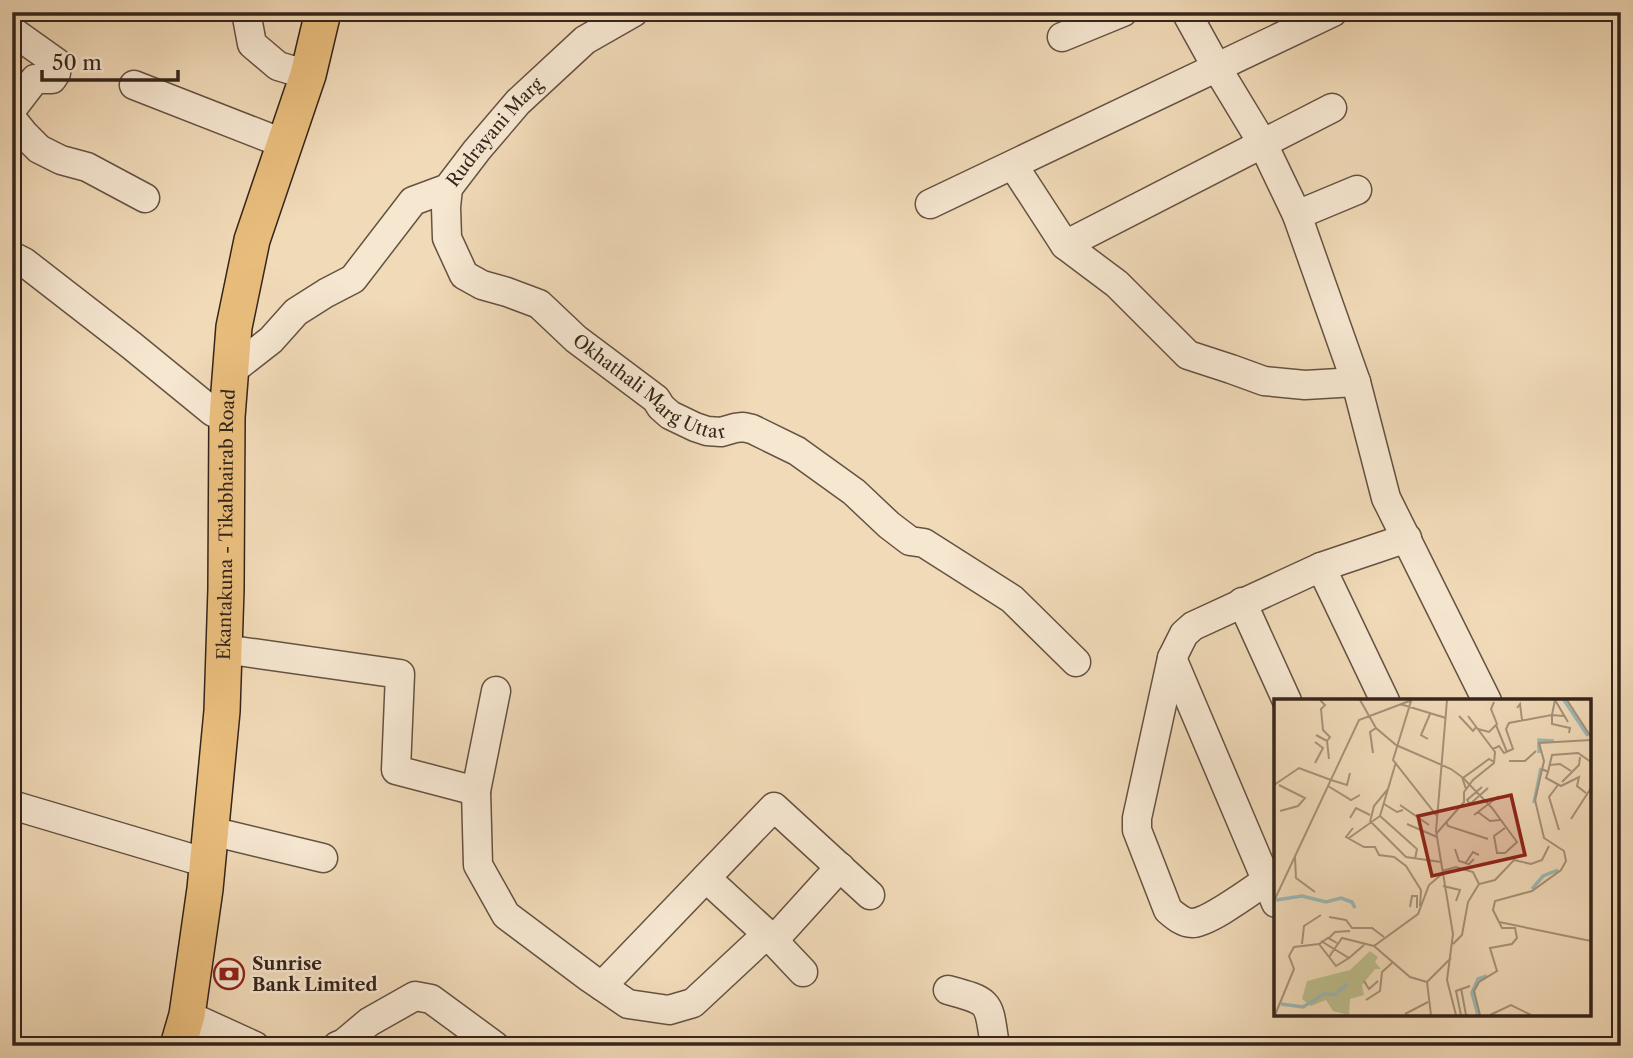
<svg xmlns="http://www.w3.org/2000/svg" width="1633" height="1058" viewBox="0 0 1633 1058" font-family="'Libre Caslon Text',serif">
  <rect width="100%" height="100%" fill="#f1dab8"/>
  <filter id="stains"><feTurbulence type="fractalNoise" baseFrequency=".00286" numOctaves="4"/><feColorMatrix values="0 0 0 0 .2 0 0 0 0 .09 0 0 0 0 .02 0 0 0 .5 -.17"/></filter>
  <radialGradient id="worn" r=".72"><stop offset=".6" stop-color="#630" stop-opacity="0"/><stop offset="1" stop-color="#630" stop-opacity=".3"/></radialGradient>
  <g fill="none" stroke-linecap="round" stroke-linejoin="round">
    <g stroke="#655242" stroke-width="31">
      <g id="minor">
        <polyline points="246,12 252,44 278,66 308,75"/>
        <polyline points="1186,12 1217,68 1263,144 1297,215 1356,382 1386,498 1487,701"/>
        <polyline points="12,31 57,63 56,73 52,79 35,79 12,109"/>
        <polyline points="1062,37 1123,12"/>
        <polyline points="134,85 285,144"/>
        <polyline points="12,119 24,134 39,149 61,160 87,167 145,198"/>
        <polyline points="1013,165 1065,245 1117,284 1188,355 1231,369 1264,381 1305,385 1356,382"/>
        <path id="s1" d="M448 188 446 207 447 238 464 275 482 285 507 292 539 304 576 339 656 399 661 407 670 415 695 427 707 431 721 432 735 428 743 427 752 429 797 451 854 492 889 525 910 541 924 543 1012 599 1076 662"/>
        <polyline points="930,204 1333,12"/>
        <polyline points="1297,215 1357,190"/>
        <polyline points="1065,245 1332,108"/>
        <polyline points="12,256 24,262 131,345 213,412 227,417"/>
        <path id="s2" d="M230 372 271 340 296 312 326 293 353 279 413 201 448 188 477 150 518 102 585 40 634 12"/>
        <polyline points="1321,567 1385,701"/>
        <polyline points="1242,602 1287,701"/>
        <polyline points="224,649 400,674 396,770 476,791"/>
        <polyline points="1172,658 1276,903"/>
        <polyline points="496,691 476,791 478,865 506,915 590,978 628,1004 669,1010 693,1003 767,934"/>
        <polyline points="12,805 207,863"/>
        <polyline points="211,831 323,858"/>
        <polyline points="706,878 767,934 803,972"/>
        <path d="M1266 881C1251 891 1208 923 1192 923 1183 923 1175 916 1168 910L1137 830V818L1172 658 1184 634 1193 626 1321 567 1407 538"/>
        <polyline points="773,941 840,867"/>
        <polyline points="602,986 774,807 870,895"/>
        <path d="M948 990C993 1002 988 1002 995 1046"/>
        <polyline points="187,1015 255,1046"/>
        <polyline points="337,1046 344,1043 369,1022 415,996 431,999 495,1046"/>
      </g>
    </g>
    <g stroke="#36251b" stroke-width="38">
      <g id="major">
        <path id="s3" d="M178 1046 187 1015 205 889 222 711 226 589 227 417 234 327 252 240 308 75 323 12"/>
      </g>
    </g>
    <use href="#minor" stroke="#f6e7d1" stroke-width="28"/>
    <use href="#major" stroke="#e8bd7c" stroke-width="35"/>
  </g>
  <defs>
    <g id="bank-ring" transform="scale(1.575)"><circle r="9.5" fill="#f6e7d1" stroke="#8f2418" stroke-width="1.5"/><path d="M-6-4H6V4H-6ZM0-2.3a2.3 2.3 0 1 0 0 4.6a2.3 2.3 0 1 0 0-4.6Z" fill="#8f2418"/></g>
  </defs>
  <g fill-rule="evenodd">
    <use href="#bank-ring" x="229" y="974"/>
  </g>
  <g text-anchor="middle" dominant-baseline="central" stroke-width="5" stroke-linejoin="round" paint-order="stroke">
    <g font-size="18" fill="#36251b" stroke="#f6e7d1">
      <text stroke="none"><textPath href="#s2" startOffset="364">Rudrayani Marg</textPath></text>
      <text stroke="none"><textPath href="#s1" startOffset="312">Okhathali Marg Uttar</textPath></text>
      <text stroke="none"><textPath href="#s3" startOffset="525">Ekantakuna - Tikabhairab Road</textPath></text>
    </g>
    <g font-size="18" font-weight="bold" fill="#36251b" stroke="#f6e7d1" text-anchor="start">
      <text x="252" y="964">Sunrise<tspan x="252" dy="21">Bank Limited</tspan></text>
    </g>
  </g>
  <g transform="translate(1274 699)">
    <rect width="317" height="317" fill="#f1dab8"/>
    <path d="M96 252 104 258 101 263 107 270H101L88 286 90 296 76 300 75 316 59 312 52 301 37 307 28 300 33 282 76 271Z" fill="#bdbe8d"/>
    <path fill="none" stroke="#9cb9b7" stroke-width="3.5" d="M290 1 314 37M265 54V41L280 42M260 104 267 69M258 190 269 177 284 171M2 201 28 197 52 203 67 199 78 203 81 209M7 305 29 308 50 295 61 296 73 285M204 316 198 294 204 280 213 277"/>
    <path fill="none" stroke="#a69279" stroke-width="2" d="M46 1 51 6 47 10 49 31 56 38 53 42M86 1 102 29 122 46M173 1 162 132 179 235 173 281 182 316M281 1 294 23M293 1 317 38M137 2 119 61 163 117M126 5 172 19M243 9 246 5 248 21M185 17 199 32 202 28M290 17 278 16V25L296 29 295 34M222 26 233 53M204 30 215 33 223 25 217 10 220 3M42 36 53 42 55 60M154 40 147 36 156 15M122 46 177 70 188 78 192 90M219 50 225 47 230 54 239 50 232 30 235 24 278 16 281 1M99 54 96 33 102 29M235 62H251L262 52M220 63 215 60 189 79 218 109 243 143 231 154H223L220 137 231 129M41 64 49 49 41 43M276 66 286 65 297 72M268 70 274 73 272 79 287 87 305 78 303 87 312 94M274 73 278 56 304 54 317 63M57 81 73 86 76 74M288 83 305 66 306 58M0 86 25 69 57 81M5 86 31 99 24 107 6 112M284 86 275 98 285 131M54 87 77 101 86 96M208 88 193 101 196 105 214 89M110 105 123 113 129 111M126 106 155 126M204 113 216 122 226 121M200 116 225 97M106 117 143 150 141 160M76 119 82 109 96 116M297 120 317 89M172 122 174 127 214 140M96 123 100 107 114 90 122 63M97 123 132 158 167 163M133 125 163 138M79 129 72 138 90 148H101L105 156 120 158 132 167 147 191 146 207M162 135 190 103V93L199 81 220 64 221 53 194 17M75 139 106 117 114 90M181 150 185 162 195 165 200 160M21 158 22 179 41 193M191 165 199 153 205 156M168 172 182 168 199 173 205 185M169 187 186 191 182 202M0 202 85 21 138 1M136 208 138 197H143V209M55 218 72 221 78 229H98L110 238M225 223 317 242M55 239 61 233 76 232M47 242 75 259 90 246M28 245 30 227 47 216M45 245 62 267 75 259M179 245 188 236 194 203 205 185 221 181 240 161 257 165 268 161 275 147M100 247 144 215 155 186 168 175M100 247 136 278 153 283M55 258 68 239 100 247M90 282 95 290 104 282M153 283 157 316M153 283 177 259M187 289 192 316M92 301 106 292 108 273 118 264M131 315 154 303M1 316 20 270 15 257 20 248 45 245 54 239 63 244M187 316 182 292 196 287M206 316 200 292 205 283 223 272 216 249 238 245 243 239 241 229H228L219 211 221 202 258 192 287 171 292 162 290 152 270 139 261 101 270 62 265 44 317 41M216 316 237 306 257 316"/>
    <path fill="#8f2418" fill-opacity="0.15" stroke="#8f2418" stroke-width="3.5" d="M237 96 251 156 158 177 144 117Z"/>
    <rect width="317" height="317" fill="none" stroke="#36251b" stroke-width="3.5"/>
  </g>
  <rect width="1633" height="1058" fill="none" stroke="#f1dab8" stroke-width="42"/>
  <rect x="14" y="14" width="1605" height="1030" fill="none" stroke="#36251b" stroke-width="3.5"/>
  <rect x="21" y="21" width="1591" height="1016" fill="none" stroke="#36251b" stroke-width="2"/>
  <path d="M42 70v10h136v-10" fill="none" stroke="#36251b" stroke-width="3.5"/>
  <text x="52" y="70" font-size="21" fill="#36251b" stroke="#f6e7d1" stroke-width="5" paint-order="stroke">50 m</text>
  <rect width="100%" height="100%" filter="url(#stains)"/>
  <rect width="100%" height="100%" fill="url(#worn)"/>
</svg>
